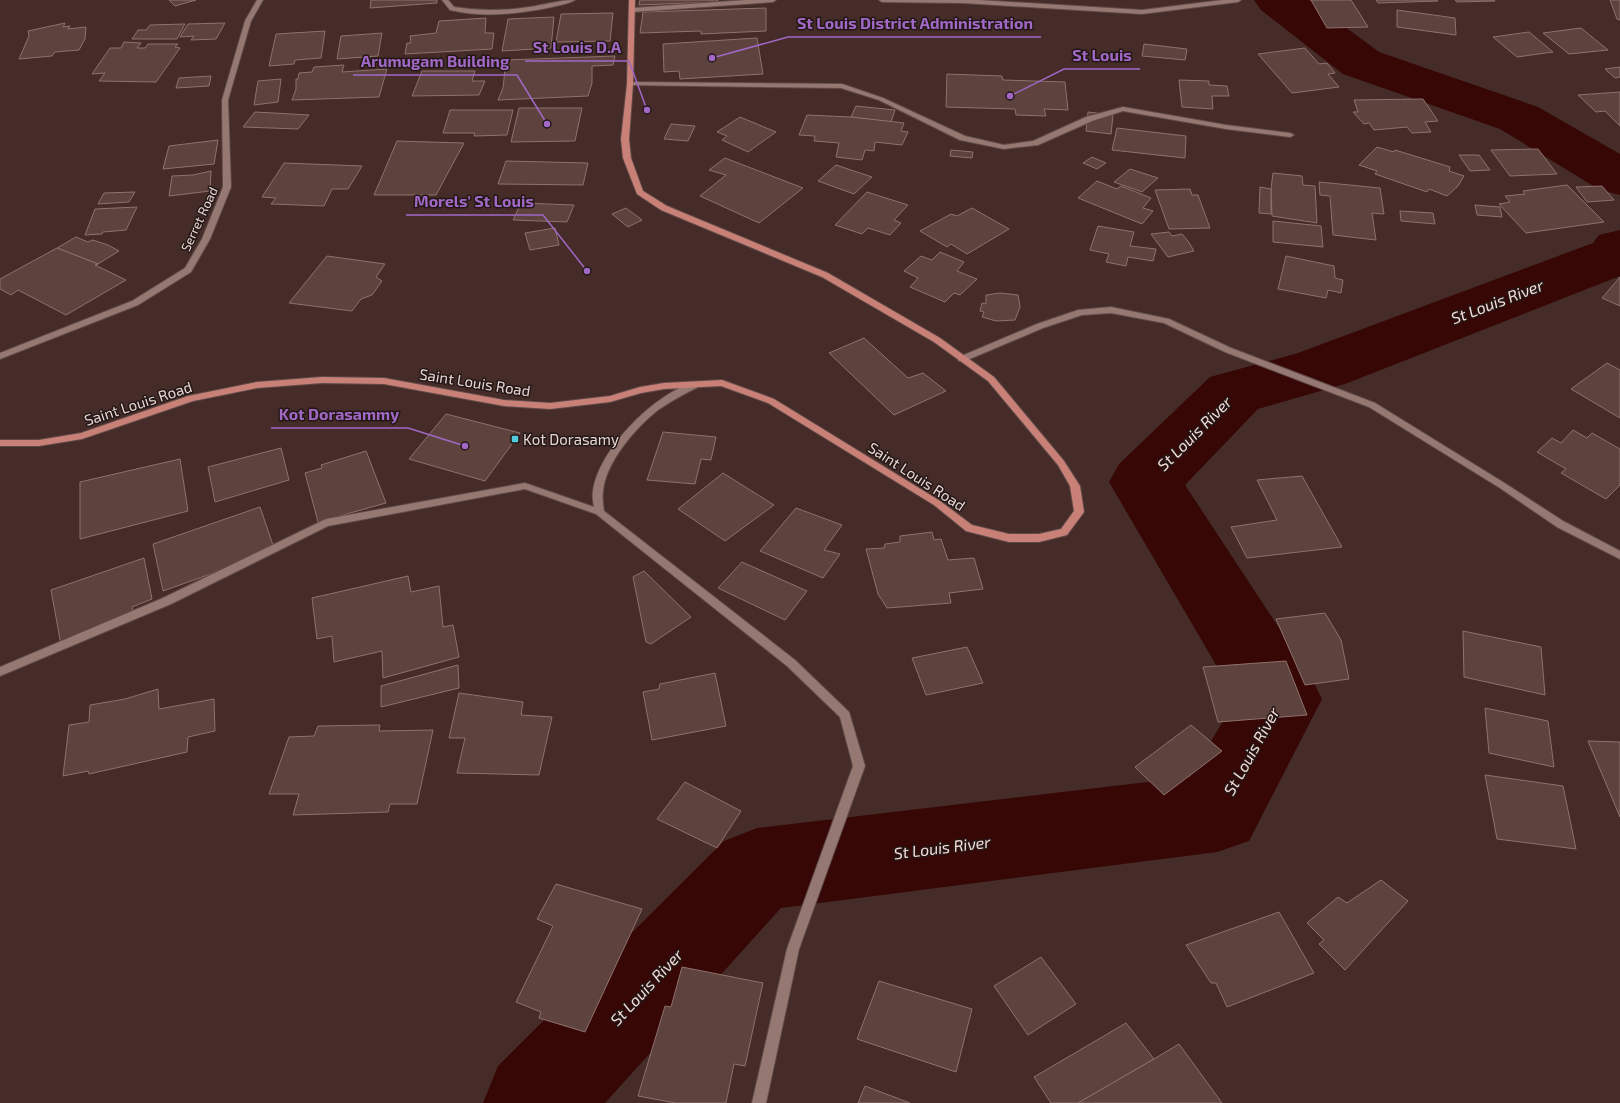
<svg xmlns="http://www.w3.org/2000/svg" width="1620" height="1103" viewBox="0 0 1620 1103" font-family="'Exo 2',sans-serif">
  <rect width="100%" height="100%" fill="#452c28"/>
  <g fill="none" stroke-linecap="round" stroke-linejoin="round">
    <g fill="#360705" fill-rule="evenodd">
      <polygon points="1254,0 1309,0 1379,52 1538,107 1620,154 1620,195 1600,190 1500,129 1343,74 1261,10"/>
      <polygon points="1620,230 1620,276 1345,384 1258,409 1185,485 1310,675 1322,699 1249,841 1217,852 781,908 605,1103 483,1103 498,1066 724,841 757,828 1190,777 1236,699 1109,482 1119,464 1210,377 1298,353 1593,243 1599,235"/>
    </g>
  </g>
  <g fill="#5d423e" stroke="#8f716d">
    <polygon points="169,0 196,0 175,6"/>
    <polygon points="371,0 437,0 437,3 370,8"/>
    <polygon points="640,0 718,0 718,2 639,5"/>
    <polygon points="1311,0 1351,0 1368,27 1327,28"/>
    <polygon points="1376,0 1437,0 1438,1 1378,3"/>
    <polygon points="1455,0 1494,0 1495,1 1457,2"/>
    <polygon points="1610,0 1620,0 1620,20 1617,19"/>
    <polygon points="766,8 766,31 701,34 701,31 640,33 643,12"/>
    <polygon points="1397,10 1455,18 1456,35 1397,27"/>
    <polygon points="613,13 610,41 556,42 561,14"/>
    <polygon points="554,17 551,48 502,51 508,19"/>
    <polygon points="486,18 485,33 494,33 492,49 405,54 407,43 411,43 410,36 436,33 439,21"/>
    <polygon points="65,23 63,27 70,26 68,29 86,27 85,39 79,50 55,52 52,56 19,59 29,36 28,31"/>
    <polygon points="225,23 216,39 191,40 194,36 180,37 188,24"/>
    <polygon points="185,24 177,39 132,39 138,30 146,30 150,25"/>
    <polygon points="1581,28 1608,50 1569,54 1543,33"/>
    <polygon points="325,31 321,58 295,60 294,64 269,66 276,34"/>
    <polygon points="1529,32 1553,52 1517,57 1493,37"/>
    <polygon points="382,33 378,56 337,59 341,36"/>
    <polygon points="757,38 763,74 680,79 679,71 664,72 663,44"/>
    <polygon points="124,42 141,43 137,48 145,48 148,44 178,44 175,47 180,48 156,82 99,81 105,73 92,74 110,48 121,48"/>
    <polygon points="1144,44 1187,49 1185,60 1142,56"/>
    <polygon points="1305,48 1319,64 1327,63 1335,73 1328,74 1339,87 1292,93 1258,54"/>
    <polygon points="615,56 613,65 592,66 592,83 588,96 498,100 503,88 506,60"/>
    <polygon points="344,65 342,72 387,69 379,97 292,100 296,89 296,79 298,79 299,73 312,72 314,67"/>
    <polygon points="1620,67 1620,77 1615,78 1605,69"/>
    <polygon points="422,71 475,71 472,81 485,81 479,95 412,96"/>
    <polygon points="947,74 1002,76 1003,80 1065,82 1068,110 1044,109 1046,116 1016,115 1015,109 946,107"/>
    <polygon points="211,76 209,86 176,88 179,78"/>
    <polygon points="281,79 278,102 254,105 258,81"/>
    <polygon points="1179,80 1209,81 1209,85 1227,86 1229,96 1212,96 1213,109 1182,107"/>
    <polygon points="1620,92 1620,126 1605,111 1596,112 1578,95"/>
    <polygon points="1423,99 1438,121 1425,122 1431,132 1412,133 1407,127 1374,130 1369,123 1364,124 1353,112 1358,112 1354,100"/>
    <polygon points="856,106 895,110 891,122 851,117"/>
    <polygon points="519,108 582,108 575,141 511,142"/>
    <polygon points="450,110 513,110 507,135 474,136 475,133 443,133"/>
    <polygon points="255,112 309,115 298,129 243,127"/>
    <polygon points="1088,112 1113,115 1111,134 1086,131"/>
    <polygon points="807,115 851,117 904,123 901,131 908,132 902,145 875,142 874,151 865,150 862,160 836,157 839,143 814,141 815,136 799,135"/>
    <polygon points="740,117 776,132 748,152 722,140 727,136 717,132"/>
    <polygon points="671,124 695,126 688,141 664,139"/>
    <polygon points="1117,128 1186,136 1185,158 1112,150"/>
    <polygon points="218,140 214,164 163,169 169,146"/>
    <polygon points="397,141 464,143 436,195 374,195"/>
    <polygon points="1377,147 1394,152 1395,150 1450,167 1449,171 1464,176 1458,186 1447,196 1429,189 1427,192 1375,174 1377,171 1359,165"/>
    <polygon points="1538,149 1557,174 1510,176 1491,150"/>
    <polygon points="951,150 973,152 972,158 950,156"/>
    <polygon points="1459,155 1479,155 1490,170 1470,171"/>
    <polygon points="1092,157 1106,163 1097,169 1083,163"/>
    <polygon points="725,158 803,188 759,223 700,196 726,175 709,170"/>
    <polygon points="506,161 588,163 583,185 498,184"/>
    <polygon points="284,163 362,166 348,189 332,189 324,206 271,204 276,198 262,197"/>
    <polygon points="836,165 872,177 854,194 818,181"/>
    <polygon points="1130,169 1158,178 1142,192 1114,182"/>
    <polygon points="211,171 210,191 169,196 172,176 193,175"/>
    <polygon points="1273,173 1302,176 1303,185 1315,186 1317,223 1272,216 1271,189"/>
    <polygon points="1097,181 1117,189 1121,186 1151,198 1143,208 1153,211 1142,224 1078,198"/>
    <polygon points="1319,182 1380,188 1384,214 1372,213 1376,240 1333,235 1330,196 1320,195"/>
    <polygon points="1567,185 1604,222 1526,233 1499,204 1510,202 1505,196 1525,194 1523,191"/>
    <polygon points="1602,186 1614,200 1587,202 1576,187"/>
    <polygon points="1260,187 1271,189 1271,214 1259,213"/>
    <polygon points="1190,189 1192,195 1198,195 1210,228 1169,229 1155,190"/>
    <polygon points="135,192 129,202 98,204 104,193"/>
    <polygon points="867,192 908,205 894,220 901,223 890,235 868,228 862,234 835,225"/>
    <polygon points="521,203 574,205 567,222 513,220"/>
    <polygon points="1475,205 1500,207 1502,217 1477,215"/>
    <polygon points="137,207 126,230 103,232 102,234 85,235 95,209"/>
    <polygon points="626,208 642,220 628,227 612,214"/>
    <polygon points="972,208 1009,229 967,254 951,244 947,247 920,231 951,214 957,216"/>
    <polygon points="1400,211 1433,213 1435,224 1401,221"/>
    <polygon points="1273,221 1321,226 1323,247 1273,242"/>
    <polygon points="1098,226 1134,232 1130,246 1156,249 1153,261 1128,257 1126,266 1106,262 1109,254 1090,250"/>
    <polygon points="555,228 559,245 530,250 525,233"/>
    <polygon points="1169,232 1172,236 1182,234 1188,241 1194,251 1168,257 1151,234"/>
    <polygon points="76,237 88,242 93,240 108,245 119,251 98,264 57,248"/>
    <polygon points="57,248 98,264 95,265 126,280 66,315 18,290 11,295 0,289 0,279"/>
    <polygon points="940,252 964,262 957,271 977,279 960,295 954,293 945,302 910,287 918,278 904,271 921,256 932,260"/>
    <polygon points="327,256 385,264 376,277 382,281 372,295 361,299 352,311 289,303"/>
    <polygon points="1286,256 1334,266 1335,278 1343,280 1341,293 1328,290 1326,298 1278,289"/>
    <polygon points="1620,277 1620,306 1602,298"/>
    <polygon points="1000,293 1018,295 1020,307 1015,320 996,321 982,317 984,312 980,311 982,303 986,304 986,295"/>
    <polygon points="864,338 908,378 923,373 946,391 894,415 829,353"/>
    <polygon points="1607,363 1620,370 1620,418 1571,389"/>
    <polygon points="446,414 520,433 485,481 409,459"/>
    <polygon points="1573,430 1587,438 1592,433 1620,449 1620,485 1606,499 1561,473 1566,469 1537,452 1552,438 1561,443"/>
    <polygon points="663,432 716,437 711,460 701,459 695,484 647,480"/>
    <polygon points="281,448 289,480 215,502 208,467"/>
    <polygon points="366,451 386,503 318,522 305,473 322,468 321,465"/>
    <polygon points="180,459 188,511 80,539 80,482"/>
    <polygon points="723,473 774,505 725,541 678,509"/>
    <polygon points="1302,476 1342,547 1247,558 1231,527 1277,520 1257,480"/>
    <polygon points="260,507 275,551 163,591 153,544"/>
    <polygon points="796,508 842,525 824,550 840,554 823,578 760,551"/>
    <polygon points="932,532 934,540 941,539 948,560 974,558 983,589 949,593 951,603 887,608 878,594 866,549 884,548 885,544 900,542 900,536"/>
    <polygon points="144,558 152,599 132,607 135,619 61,645 51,590"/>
    <polygon points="742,562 807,591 785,620 718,588"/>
    <polygon points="644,571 691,617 651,644 646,642 633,577"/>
    <polygon points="408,576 411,592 439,586 443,627 453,625 459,657 383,678 382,651 334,662 332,636 317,639 312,598"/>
    <polygon points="1325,613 1341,640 1349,679 1305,685 1276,619"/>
    <polygon points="1463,631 1541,647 1545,695 1464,677"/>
    <polygon points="967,647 983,683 926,695 912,658"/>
    <polygon points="1286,661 1307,715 1218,722 1203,667"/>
    <polygon points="458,665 459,688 381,707 381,686"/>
    <polygon points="715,673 726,726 652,740 643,692 659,689 660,684"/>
    <polygon points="158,689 159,709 214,699 215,731 188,737 187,752 89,774 88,771 63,776 69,725 89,722 90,705 125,699"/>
    <polygon points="459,693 523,702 521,715 552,717 539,775 457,773 465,738 449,738"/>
    <polygon points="1485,708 1548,721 1554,767 1489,753"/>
    <polygon points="380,725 379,731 433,730 417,804 390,804 388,812 293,815 299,794 269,794 289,737 314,736 318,726"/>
    <polygon points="1191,725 1222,751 1164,795 1135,767"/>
    <polygon points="1588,741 1620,742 1620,817"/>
    <polygon points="1485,775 1563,786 1576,849 1497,839"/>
    <polygon points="685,782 741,811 717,848 657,819"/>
    <polygon points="1381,880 1408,901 1345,970 1319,944 1324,940 1307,923 1338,897 1347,903"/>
    <polygon points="556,884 642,909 585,1032 539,1018 541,1012 516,1002 553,926 537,919"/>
    <polygon points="1279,912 1314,973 1227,1007 1216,983 1211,983 1186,945"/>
    <polygon points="1041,957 1076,1004 1028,1035 994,986"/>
    <polygon points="682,967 763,983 745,1066 734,1064 726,1103 675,1103 638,1096 665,1006 671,1007"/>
    <polygon points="879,981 972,1009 956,1072 857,1039"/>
    <polygon points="1126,1023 1154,1059 1078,1103 1051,1103 1034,1077"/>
    <polygon points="1179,1044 1222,1103 1078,1103 1154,1059"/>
    <polygon points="865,1086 910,1103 858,1103"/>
  </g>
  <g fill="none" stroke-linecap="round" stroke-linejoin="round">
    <g stroke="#604a48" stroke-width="2">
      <g id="minor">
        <polygon points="257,0 263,0 251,21 228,100 231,187 210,239 191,272 138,305 0,359 0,353 132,301 185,268 202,239 223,187 222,100 245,21"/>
        <path d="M442 0H448L454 7C479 11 504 11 529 7 544 5 559 0 575 0 569 4 559 5 552 7 518 14 483 18 450 10Z"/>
        <polygon points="746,0 776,0 773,2 633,12 630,10 633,8"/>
        <polygon points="879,0 978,0 1142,10 1223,0 1241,0 1238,2 1142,14 963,3 882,2"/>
        <polygon points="630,82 842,84 883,98 965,136 1004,145 1033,141 1086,117 1123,107 1226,125 1290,133 1294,135 1290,137 1226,129 1123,111 1092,121 1038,145 1004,149 960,140 879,100 841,88 628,85 628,83"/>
        <polygon points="1111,307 1169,319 1231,348 1375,403 1506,484 1563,521 1620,551 1620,559 1557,527 1500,488 1369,407 1225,352 1164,323 1111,313 1082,315 1043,328 965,361 959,361 958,359 959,357 1037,324 1078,310"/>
        <path d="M695 382 698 383 699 385 698 387C684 394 671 401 658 410 636 427 605 463 603 492 602 498 603 505 604 511L795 660 849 712 865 766 799 949 766 1103H752L787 949 853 766 840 717 787 666 596 514 525 489 328 526 171 604 0 676V667L163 598 326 519 525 483 594 507C593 501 592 496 593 491 599 449 655 393 695 382Z"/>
      </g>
    </g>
    <g stroke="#604a48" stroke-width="2">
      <polygon id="major" points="629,0 635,0 633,84 629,139 631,158 643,191 667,206 828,273 940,338 994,377 1064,461 1080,486 1084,512 1067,535 1039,542 1009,542 966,531 934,505 768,403 721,386 664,389 641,393 610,402 550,409 504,406 384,384 322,383 257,388 193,401 82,439 39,446 0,446 0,440 39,440 81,433 188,396 257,382 322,377 384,378 504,400 550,403 610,396 640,387 664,383 722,380 774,399 940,501 972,525 1009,534 1039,534 1061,529 1074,511 1070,486 1058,465 988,381 934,342 822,277 661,210 637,194 623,158 621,139 627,84"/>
    </g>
    <use href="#minor" fill="#967873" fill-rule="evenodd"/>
    <use href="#major" fill="#c88077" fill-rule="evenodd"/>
  </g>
  <rect fill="#53cbdc" stroke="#231816" stroke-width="1.5" x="511" y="435" width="8" height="8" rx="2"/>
  <g text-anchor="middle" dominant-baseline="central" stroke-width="3" stroke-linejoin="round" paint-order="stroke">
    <g font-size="13" fill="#e8d7d4" stroke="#231816">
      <text transform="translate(199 219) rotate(-65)">Serret Road</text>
    </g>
    <g font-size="15" fill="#e8d7d4" stroke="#231816">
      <text transform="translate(475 382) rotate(9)">Saint Louis Road</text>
      <text transform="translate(138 403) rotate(-18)">Saint Louis Road</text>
      <text transform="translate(917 476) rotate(33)">Saint Louis Road</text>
    </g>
    <g font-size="15" fill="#e8d7d4" stroke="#231816" text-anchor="start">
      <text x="523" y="439">Kot Dorasamy</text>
    </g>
    <g font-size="16" font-style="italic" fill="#f6dbd7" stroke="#231816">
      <text transform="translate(1497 301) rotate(-21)">St Louis River</text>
      <text transform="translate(1194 433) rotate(-45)">St Louis River</text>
      <text transform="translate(1251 751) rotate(-61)">St Louis River</text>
      <text transform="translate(942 847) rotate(-7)">St Louis River</text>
      <text transform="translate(646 987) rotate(-47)">St Louis River</text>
    </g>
  </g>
  <path fill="none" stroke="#a168c6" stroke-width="1.5" d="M712 58L788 37H1041M647 110L629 61H525M1010 96L1064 69H1140M547 124L517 75H353M587 271L543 215H406M465 446L408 428H271"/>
  <g fill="#a168c6" stroke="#231816" stroke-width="1.5">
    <circle cx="712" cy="58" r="4"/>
    <circle cx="647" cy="110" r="4"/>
    <circle cx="1010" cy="96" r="4"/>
    <circle cx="547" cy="124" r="4"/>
    <circle cx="587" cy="271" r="4"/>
    <circle cx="465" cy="446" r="4"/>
  </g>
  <g font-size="16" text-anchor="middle" font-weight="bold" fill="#a168c6" stroke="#231816" stroke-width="3" stroke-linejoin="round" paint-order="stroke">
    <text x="915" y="29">St Louis District Administration</text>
    <text x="577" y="53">St Louis D.A</text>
    <text x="1102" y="61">St Louis</text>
    <text x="435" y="67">Arumugam Building</text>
    <text x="474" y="207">Morels' St Louis</text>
    <text x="339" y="420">Kot Dorasammy</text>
  </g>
</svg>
